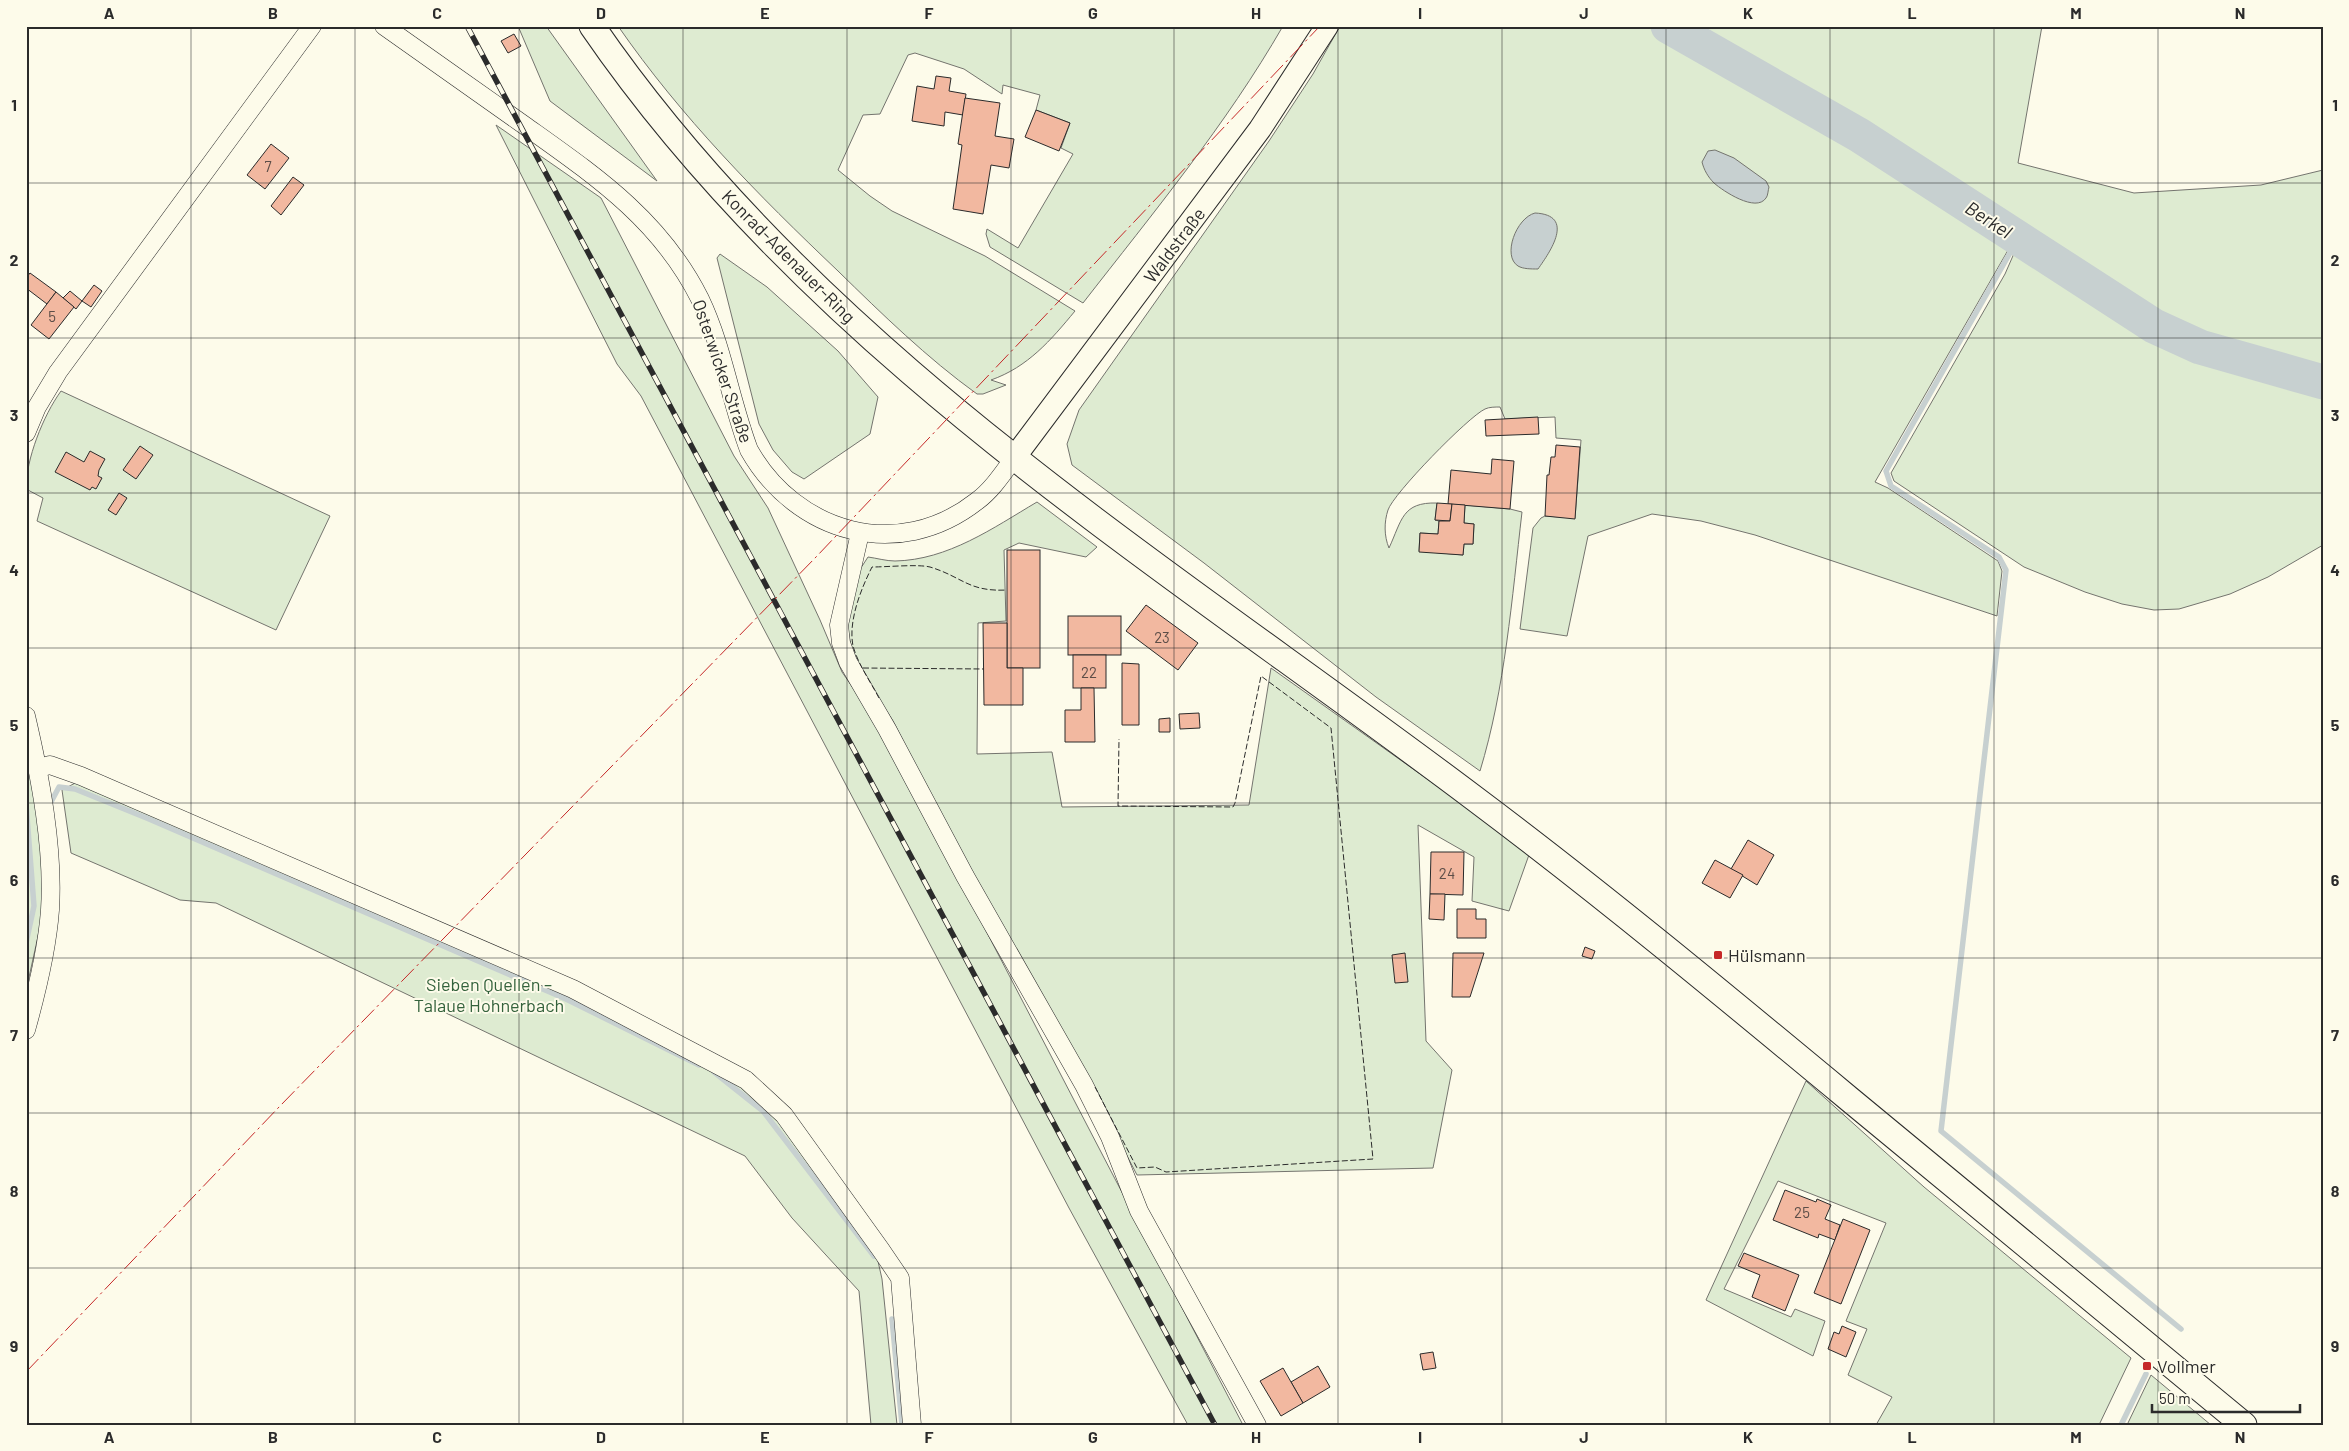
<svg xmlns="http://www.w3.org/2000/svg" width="2349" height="1451" viewBox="0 0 2349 1451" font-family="Barlow,sans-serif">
  <rect width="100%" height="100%" fill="#fdfbea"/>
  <g fill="#deebd1" stroke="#74746e">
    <polygon points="518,26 546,26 657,181 550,101"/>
    <path d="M618 26H1283C1226 125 1153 213 1083 303L990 247 986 234 987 229 1018 248 1073 154 1061 148 1070 123 1036 110 1040 95 1003 85 1002 94 964 69 915 53 908 55 880 114 863 115 838 170 870 196 892 211 985 256 1075 311C1051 340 1028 367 991 380L1006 385 983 394H977C927 358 882 314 838 271 758 195 681 117 618 26Z"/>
    <path d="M1340 26H1663L1856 137 2015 238 1875 482 1888 488 1998 561 2002 571 1997 616 1755 535 1701 521 1652 514 1588 536 1567 636 1520 629 1533 528 1541 518 1545 516 1575 518 1581 440 1556 438 1555 417 1505 419 1500 407C1495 407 1489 407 1485 409 1468 417 1393 494 1388 510 1384 522 1384 536 1389 548 1402 520 1402 502 1437 503L1435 520 1439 521 1438 534 1420 533 1419 551 1463 555 1464 544H1473L1474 524 1464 523 1465 505 1510 509 1522 512C1512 598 1505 689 1480 771L1376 697 1204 563 1072 465 1067 444 1079 410 1269 141 1313 74Z"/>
    <polygon points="1674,26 2042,26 2018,163 2134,193 2261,185 2323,170 2323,376 2201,345 2156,323 1862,133"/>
    <polygon points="496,125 601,198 734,456 768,508 820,620 842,672 880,727 1243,1425 1188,1425 1069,1208 641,396 617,364"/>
    <polygon points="2019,242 2148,326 2200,349 2323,388 2323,545 2268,577 2230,594 2179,609 2154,610 2122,604 2085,592 2024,567 1894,481 1891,473 2005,274"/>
    <polygon points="720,254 767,287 838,351 878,397 870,434 804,479 792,472 773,450 759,424 717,258"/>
    <path d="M61 391 330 516 276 630 37 521 43 498 26 489C26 459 43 416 61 391Z"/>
    <path d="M1037 502 1097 547 1086 557 1019 543 1004 550 1006 621 978 623 977 754 1052 752 1062 807 1249 805 1271 668 1530 852 1509 911 1472 901 1474 857 1418 825 1426 1041 1452 1070 1433 1168 1137 1175 1089 1083 973 879 893 721 854 660 847 626 857 574 868 557C876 558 886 561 895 561 948 560 993 528 1037 502Z"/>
    <polygon points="26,767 33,774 47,895 26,991"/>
    <polygon points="79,781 468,945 723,1067 775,1109 873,1239 882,1279 897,1425 871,1425 859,1291 792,1218 745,1156 216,903 180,900 71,853 62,790"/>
    <polygon points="1806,1081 1924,1187 2131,1358 2099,1425 1876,1425 1892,1397 1848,1375 1867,1329 1846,1321 1886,1223 1778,1181 1724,1289 1791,1317 1795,1309 1825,1321 1813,1356 1706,1300"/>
    <polygon points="2151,1375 2211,1425 2127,1425"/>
  </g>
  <g fill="#c7d0d0" stroke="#74746e">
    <path d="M1715 150 1734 158 1766 181 1769 187C1768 190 1768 196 1766 198 1756 213 1723 191 1714 183 1708 177 1704 170 1702 162L1708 151Z"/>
    <path d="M1535 213C1576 215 1550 252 1538 269 1531 269 1523 269 1518 266 1502 256 1516 218 1535 213Z"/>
  </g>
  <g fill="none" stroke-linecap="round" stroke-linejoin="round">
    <g stroke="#c7d0d0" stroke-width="5.5">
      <polyline points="2019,237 1886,471 1891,486 1999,557 2006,570 1941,1131 2181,1329"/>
      <polyline points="51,802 59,787 75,789 149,819 566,999 699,1065"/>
      <polyline points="26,804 34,906 26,943"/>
      <polyline points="714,1072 763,1111 874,1256"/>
      <polyline points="892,1319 902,1425"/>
      <polyline points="2121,1425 2146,1374"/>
    </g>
    <polyline stroke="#c7d0d0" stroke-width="35" points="1668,26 1859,135 2154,326 2200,347 2323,382"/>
  </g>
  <g fill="#f2b8a0" stroke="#2b2b2b">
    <polygon points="514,34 521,46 508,53 501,41"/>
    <polygon points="936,76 951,78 949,91 966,94 963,115 945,112 944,126 912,121 917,86 934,89"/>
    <polygon points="965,98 1000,103 995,136 1014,139 1009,168 991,165 983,214 953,209 962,145 958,144"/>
    <polygon points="1036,110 1070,123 1059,151 1025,137"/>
    <polygon points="271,144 289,158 265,189 247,175"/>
    <polygon points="293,177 304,185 281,215 271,206"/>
    <polygon points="30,273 56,292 47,304 26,288 26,278"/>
    <polygon points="94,285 102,291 91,307 82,301"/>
    <polygon points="70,291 82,301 76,309 63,298"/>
    <polygon points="56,292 74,307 49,339 31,325"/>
    <polygon points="1538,417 1539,434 1486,436 1485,420"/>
    <polygon points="1556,445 1580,447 1575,519 1545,516 1547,475 1549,475 1551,457 1555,457"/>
    <polygon points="140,446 153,455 136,479 123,470"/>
    <polygon points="90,451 105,459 99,470 98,476 102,478 96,489 92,487 90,490 55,472 66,452 84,462"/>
    <polygon points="1492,459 1514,461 1510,509 1448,504 1451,470 1491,474"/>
    <polygon points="119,493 127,498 116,515 108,510"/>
    <polygon points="1437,503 1452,504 1450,521 1435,520"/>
    <polygon points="1452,504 1465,505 1464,523 1474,524 1473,544 1464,544 1463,555 1419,552 1420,533 1438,534 1439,521 1450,521"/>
    <rect x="1007" y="550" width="33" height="118"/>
    <polygon points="1146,605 1198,643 1178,670 1126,631"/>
    <rect x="1068" y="616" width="53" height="39"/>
    <polygon points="983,623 1007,623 1007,668 1023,668 1023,705 984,705"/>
    <rect x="1073" y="655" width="33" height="33"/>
    <polygon points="1122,663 1139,664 1139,725 1122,725"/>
    <polygon points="1081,688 1094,688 1095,742 1065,742 1065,710 1081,710"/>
    <polygon points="1199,713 1200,728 1180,729 1179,714"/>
    <polygon points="1170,718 1170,732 1159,732 1159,719"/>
    <polygon points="1748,840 1774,855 1757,885 1731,869"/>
    <polygon points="1431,852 1464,852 1463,895 1430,894"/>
    <polygon points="1715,860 1743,875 1730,898 1702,883"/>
    <polygon points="1430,894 1445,894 1444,920 1429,919"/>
    <polygon points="1457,909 1476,909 1476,919 1486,919 1486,938 1457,938"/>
    <polygon points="1585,947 1595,951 1592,959 1582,956"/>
    <polygon points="1405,953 1408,982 1395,983 1392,955"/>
    <polygon points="1453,953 1484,953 1470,997 1452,997"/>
    <polygon points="1785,1190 1816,1202 1817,1199 1831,1205 1825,1219 1840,1225 1835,1240 1819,1234 1818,1238 1773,1220"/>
    <polygon points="1843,1219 1870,1230 1841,1304 1814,1293"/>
    <polygon points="1744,1253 1799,1275 1785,1311 1752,1297 1760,1275 1738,1266"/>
    <polygon points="1842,1326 1856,1332 1846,1357 1828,1349 1834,1332 1839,1334"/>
    <polygon points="1433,1352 1436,1368 1423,1370 1420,1354"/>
    <polygon points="1318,1366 1330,1387 1303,1403 1291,1382"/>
    <polygon points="1283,1368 1303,1403 1281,1416 1260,1381"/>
  </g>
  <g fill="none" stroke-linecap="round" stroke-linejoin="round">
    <g stroke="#2b2b2b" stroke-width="19">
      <g id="minor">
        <path d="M384 26C431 59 477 92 524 125 594 175 660 219 700 299 723 347 730 400 749 450 796 533 898 563 977 501 992 490 1003 473 1014 458"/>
        <polyline points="26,433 37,407 58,372 312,26"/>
        <polyline points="860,533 839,625 841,643 848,662 887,729 965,876 1084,1085 1110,1137 1139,1211 1257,1425"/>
        <path d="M26 716C40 776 54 848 50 910 47 951 37 991 26 1030"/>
        <polyline points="38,768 50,765 81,776 573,989 746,1080 784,1115 881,1250 900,1278 912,1425"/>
      </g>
    </g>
    <g stroke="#2b2b2b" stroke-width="24">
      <polyline id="tertiary" points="1014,458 1260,129 1327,26"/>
    </g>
    <g stroke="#2b2b2b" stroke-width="27">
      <path id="secondary" d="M592 26C817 354 1163 563 1474 798 1602 894 1725 996 1848 1098 1980 1207 2112 1316 2244 1425"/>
    </g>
    <use href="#minor" stroke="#fdfbea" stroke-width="18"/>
    <use href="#tertiary" stroke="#fdfbea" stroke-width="22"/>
    <use href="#secondary" stroke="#fdfbea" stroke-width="25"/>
    <g stroke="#2b2b2b" stroke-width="5.5">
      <polyline id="rail" points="467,26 1215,1425"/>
    </g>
    <use href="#rail" stroke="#fdfbea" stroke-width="4" stroke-dasharray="11" stroke-linecap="butt"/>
    <g stroke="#2b2b2b" stroke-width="1" stroke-dasharray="6 2.5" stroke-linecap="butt">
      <polyline points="863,668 984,669"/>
      <path d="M879 698C870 681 858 664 853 646 848 621 861 589 872 567 887 567 918 564 930 567 963 577 968 592 1007 590"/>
      <polyline points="1095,1087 1137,1168 1155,1167 1166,1172 1373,1159 1331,728 1261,676 1235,803 1233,807 1118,806 1119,739"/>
    </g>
    <polyline stroke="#c62828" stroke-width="1" stroke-dasharray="18 4 2.5 4" stroke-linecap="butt" points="26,1372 280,1106 817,556 1320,26"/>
  </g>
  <path fill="none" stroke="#2b2b2b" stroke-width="1" stroke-opacity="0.55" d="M191 26V1425M355 26V1425M519 26V1425M683 26V1425M847 26V1425M1011 26V1425M1174 26V1425M1338 26V1425M1502 26V1425M1666 26V1425M1830 26V1425M1994 26V1425M2158 26V1425M26 183H2323M26 338H2323M26 493H2323M26 648H2323M26 803H2323M26 958H2323M26 1113H2323M26 1268H2323"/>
  <g fill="#c62828" stroke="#fdfbea" stroke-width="2">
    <rect x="1713" y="950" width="10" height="10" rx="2.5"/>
    <rect x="2142" y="1361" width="10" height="10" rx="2.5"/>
  </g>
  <g text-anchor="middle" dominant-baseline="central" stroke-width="4" stroke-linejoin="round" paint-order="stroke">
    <g font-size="15" fill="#5d4e48">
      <text x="268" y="166">7</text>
      <text x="52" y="316">5</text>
      <text x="1162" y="637">23</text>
      <text x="1089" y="672">22</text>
      <text x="1447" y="873">24</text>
      <text x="1802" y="1212">25</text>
    </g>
    <g font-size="18" fill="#2b2b2b" stroke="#fdfbea">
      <text transform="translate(1174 245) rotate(-53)">Waldstraße</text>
      <text transform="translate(789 256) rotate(45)">Konrad-Adenauer-Ring</text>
      <text transform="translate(723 371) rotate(71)">Osterwicker Straße</text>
    </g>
    <g font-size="18" fill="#2b2b2b" stroke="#fdfbea" text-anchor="start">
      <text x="1728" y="955">Hülsmann</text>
      <text x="2157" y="1366">Vollmer</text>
    </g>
    <g font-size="18" fill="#34623c" stroke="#fdfbea">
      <text x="489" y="984">Sieben Quellen –<tspan x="489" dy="21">Talaue Hohnerbach</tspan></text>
    </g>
    <g font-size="19" font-style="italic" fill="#2b2b2b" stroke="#fdfbea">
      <text transform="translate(1989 219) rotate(33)">Berkel</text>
    </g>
  </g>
  <rect width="2349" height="1451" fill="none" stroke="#fdfbea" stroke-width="55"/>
  <path d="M2152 1404v8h148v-8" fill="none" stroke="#2b2b2b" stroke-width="2.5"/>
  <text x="2159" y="1404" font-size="15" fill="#2b2b2b" stroke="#fdfbea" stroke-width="4" paint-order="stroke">50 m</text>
  <rect x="28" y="28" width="2294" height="1396" fill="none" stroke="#2b2b2b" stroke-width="2"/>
  <g font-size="16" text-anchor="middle" font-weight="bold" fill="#2b2b2b">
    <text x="109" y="19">A</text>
    <text x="273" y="19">B</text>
    <text x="437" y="19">C</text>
    <text x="601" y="19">D</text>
    <text x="765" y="19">E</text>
    <text x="929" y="19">F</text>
    <text x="1093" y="19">G</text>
    <text x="1256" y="19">H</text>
    <text x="1420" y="19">I</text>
    <text x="1584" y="19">J</text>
    <text x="1748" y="19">K</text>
    <text x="1912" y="19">L</text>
    <text x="2076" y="19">M</text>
    <text x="2240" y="19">N</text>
    <text x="14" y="111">1</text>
    <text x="2335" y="111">1</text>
    <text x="14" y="266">2</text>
    <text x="2335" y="266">2</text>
    <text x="14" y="421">3</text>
    <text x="2335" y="421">3</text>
    <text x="14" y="576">4</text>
    <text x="2335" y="576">4</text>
    <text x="14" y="731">5</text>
    <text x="2335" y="731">5</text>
    <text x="14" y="886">6</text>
    <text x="2335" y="886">6</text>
    <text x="14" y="1041">7</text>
    <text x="2335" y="1041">7</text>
    <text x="14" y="1197">8</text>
    <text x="2335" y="1197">8</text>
    <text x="14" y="1352">9</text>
    <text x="2335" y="1352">9</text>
    <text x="109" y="1443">A</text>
    <text x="273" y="1443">B</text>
    <text x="437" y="1443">C</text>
    <text x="601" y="1443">D</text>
    <text x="765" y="1443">E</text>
    <text x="929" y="1443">F</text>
    <text x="1093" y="1443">G</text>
    <text x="1256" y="1443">H</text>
    <text x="1420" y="1443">I</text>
    <text x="1584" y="1443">J</text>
    <text x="1748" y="1443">K</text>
    <text x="1912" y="1443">L</text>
    <text x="2076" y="1443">M</text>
    <text x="2240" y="1443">N</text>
  </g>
</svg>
